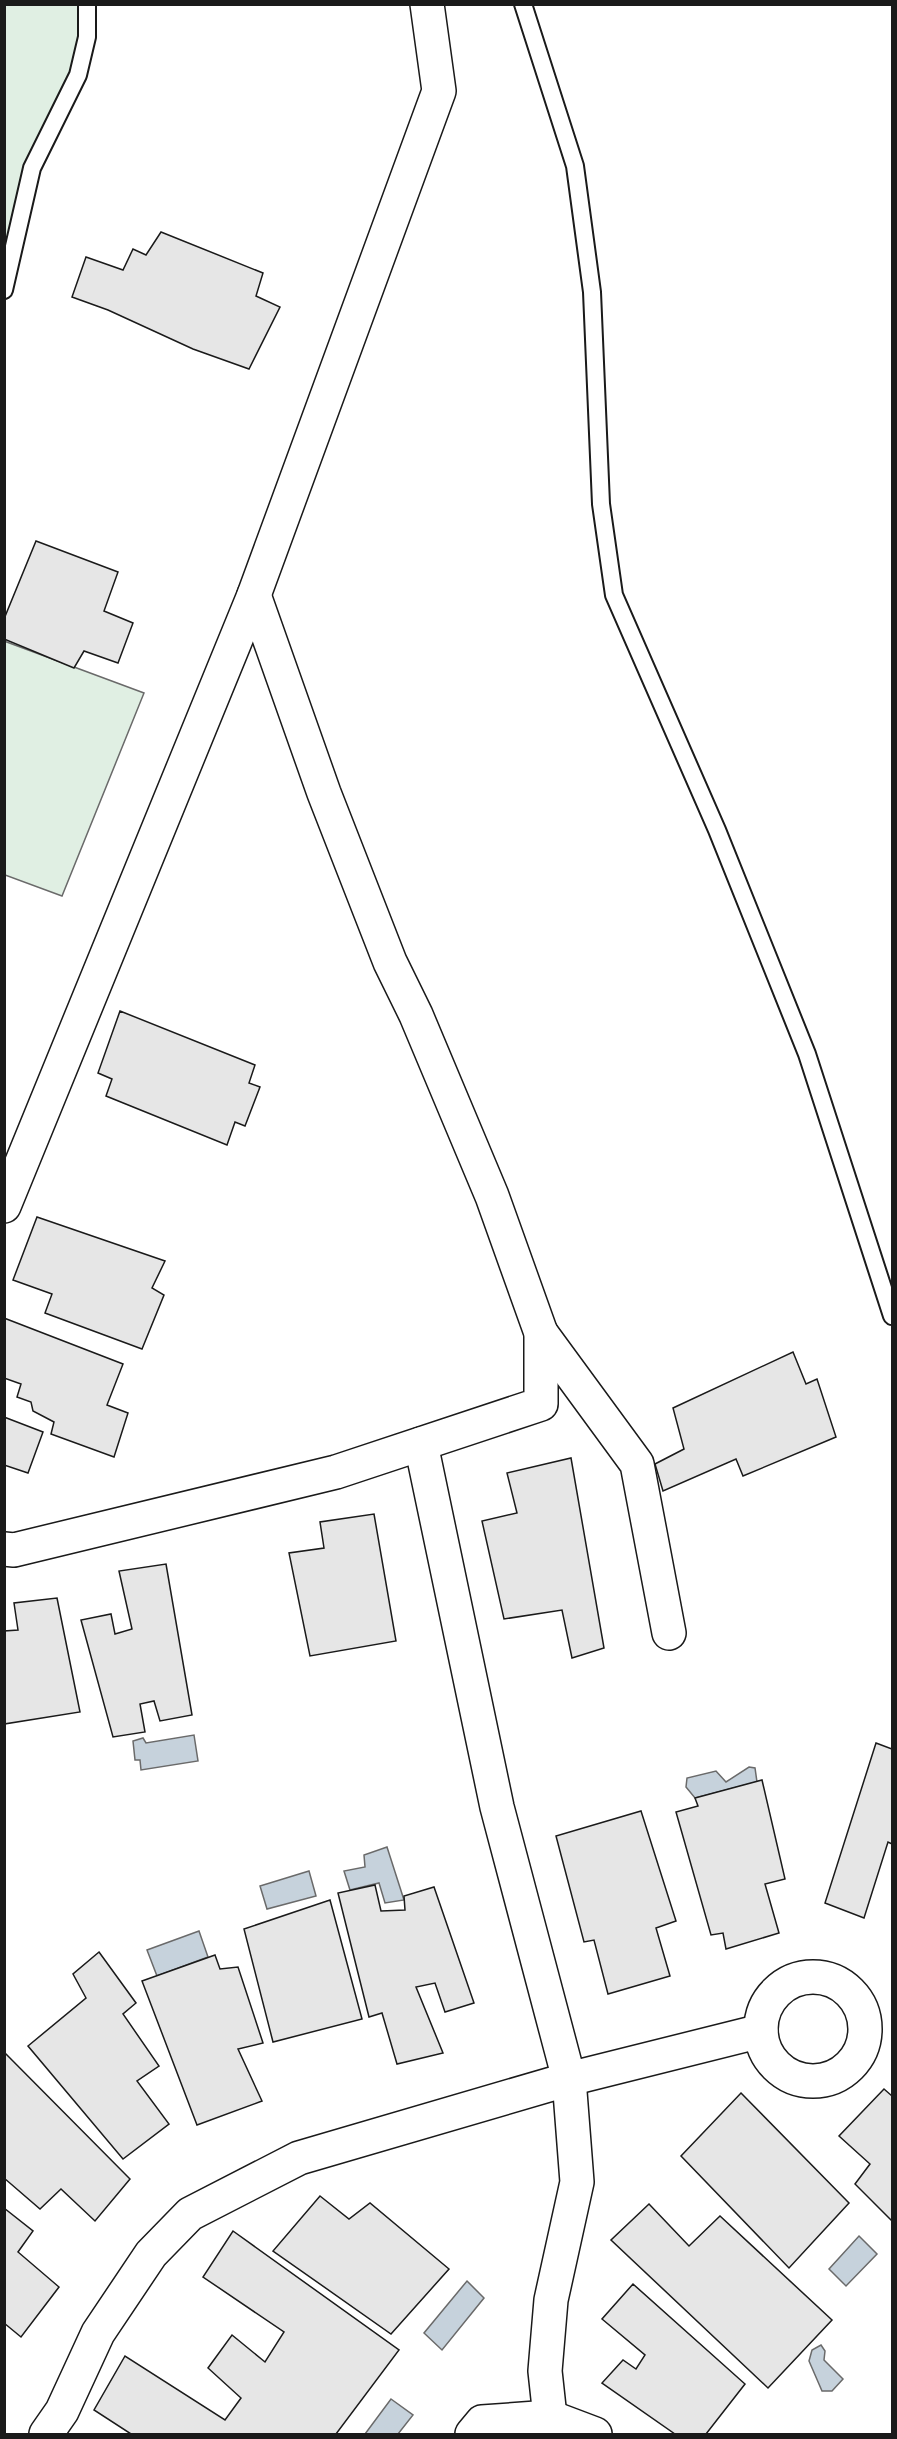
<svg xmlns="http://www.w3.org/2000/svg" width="897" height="2439" viewBox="0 0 897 2439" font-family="Literata,serif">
  <rect width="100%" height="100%" fill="#fff"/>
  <g fill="#e0efe3" stroke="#6a6a6a" stroke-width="1.5">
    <polygon points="5,5 87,5 87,37 32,168 5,290"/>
    <polygon points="4,641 144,693 62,896 5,875"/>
  </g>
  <g fill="#c6d2dc" stroke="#6a6a6a" stroke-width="1.5">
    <polygon points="194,1735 198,1761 141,1770 140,1760 135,1760 133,1741 143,1738 146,1743"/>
    <polygon points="749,1767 755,1768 757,1782 695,1798 686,1787 687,1778 716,1771 726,1782"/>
    <polygon points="387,1847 404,1900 385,1903 379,1883 350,1890 344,1871 365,1867 364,1855"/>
    <polygon points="309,1871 316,1896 267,1909 260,1886"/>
    <polygon points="199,1931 208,1957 157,1976 147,1950"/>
    <polygon points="859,2236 877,2254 846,2286 829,2269"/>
    <polygon points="467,2281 484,2298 442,2350 424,2333"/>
    <polygon points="821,2345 825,2351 824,2360 843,2379 832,2391 822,2391 809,2361 812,2350"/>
    <polygon points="391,2399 413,2415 398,2434 365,2434"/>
  </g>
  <g fill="#e6e6e6" stroke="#1a1a1a" stroke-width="1.5">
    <polygon points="161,232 263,273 256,296 280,307 249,369 193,349 108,310 72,297 86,257 123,270 133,249 146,255"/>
    <polygon points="36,541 118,572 104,611 133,623 118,663 84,651 74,668 4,639 4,619"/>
    <polygon points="120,1011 255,1065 249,1083 260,1087 245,1126 235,1122 227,1145 106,1096 112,1079 98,1073"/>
    <polygon points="37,1217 165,1261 152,1288 164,1295 142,1349 45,1313 52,1294 13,1280"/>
    <polygon points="4,1318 123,1364 107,1405 128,1413 114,1457 51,1434 54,1422 33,1411 31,1402 17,1397 21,1384 4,1378"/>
    <polygon points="793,1352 806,1384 817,1379 836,1437 743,1476 736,1459 663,1491 655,1464 684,1449 673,1408"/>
    <polygon points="4,1417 43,1432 28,1473 4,1465"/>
    <polygon points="571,1458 604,1648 572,1658 562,1610 504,1619 482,1521 517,1513 507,1473"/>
    <polygon points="374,1514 396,1641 310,1656 289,1553 324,1548 320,1522"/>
    <polygon points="166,1564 192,1715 160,1721 154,1701 140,1704 145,1732 113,1737 81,1620 111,1614 115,1634 132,1629 119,1571"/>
    <polygon points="57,1598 80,1712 4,1724 4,1631 18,1630 14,1603"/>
    <polygon points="876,1743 892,1749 892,1844 888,1842 864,1918 825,1903"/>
    <polygon points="762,1780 785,1879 765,1884 779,1933 726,1949 723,1933 711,1935 676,1812 698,1806 695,1798"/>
    <polygon points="641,1811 676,1921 656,1928 670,1976 608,1994 594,1940 584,1942 556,1836"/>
    <polygon points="375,1885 381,1911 405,1910 404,1896 434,1887 474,2003 445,2012 435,1983 416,1987 443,2053 397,2064 382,2013 369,2017 338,1893"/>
    <polygon points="330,1900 362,2019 273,2042 244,1929"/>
    <polygon points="99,1952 136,2003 123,2014 159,2066 137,2081 169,2124 123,2159 28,2046 86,1998 73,1974"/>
    <polygon points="215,1955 220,1969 238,1967 263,2043 238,2049 262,2101 197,2125 142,1981"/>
    <polygon points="4,2052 130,2179 95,2221 61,2189 40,2209 4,2178"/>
    <polygon points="884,2089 892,2096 892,2221 855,2184 870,2164 839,2136"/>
    <polygon points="741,2093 849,2203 789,2268 681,2156"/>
    <polygon points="320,2196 349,2219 370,2203 449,2269 391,2334 273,2251"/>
    <polygon points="649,2204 689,2246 720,2216 832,2320 768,2388 611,2240"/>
    <polygon points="4,2208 33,2231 18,2252 59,2287 21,2337 4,2323"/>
    <polygon points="233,2231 399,2350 336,2434 131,2434 94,2410 125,2356 225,2420 241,2398 208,2368 232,2335 265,2362 284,2332 203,2277"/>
    <polygon points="633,2284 745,2384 706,2434 675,2434 602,2383 623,2360 636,2369 645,2355 602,2319"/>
  </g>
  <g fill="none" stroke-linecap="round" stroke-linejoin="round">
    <g stroke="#1a1a1a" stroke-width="20">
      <g id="lane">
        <polyline points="523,4 575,166 592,292 601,504 614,595 717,830 807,1054 892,1316"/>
        <polyline points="4,290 32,168 78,75 87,37 87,4"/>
      </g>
    </g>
    <g stroke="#1a1a1a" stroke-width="36">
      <g id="street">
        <polyline points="4,1206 254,595 439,91 427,4"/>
        <polyline points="541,1333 637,1464 669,1633"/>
        <polyline points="421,1444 497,1807 569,2079 761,2031"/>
        <polyline points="4,1549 14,1550 336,1472 541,1404 541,1333 492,1196 416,1015 390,962 324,793 254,595"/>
        <circle cx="813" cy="2029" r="52"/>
        <polyline points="46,2434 62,2411 98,2333 151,2254 190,2214 299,2158 569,2079 577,2182 551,2300 545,2371 550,2417 555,2434"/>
        <polyline points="472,2434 482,2422 550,2417 595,2434"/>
      </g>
    </g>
    <use href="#lane" stroke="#fff" stroke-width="16"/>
    <use href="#street" stroke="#fff" stroke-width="33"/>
  </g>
  <rect width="897" height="2439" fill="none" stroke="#1a1a1a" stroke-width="12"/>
</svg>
